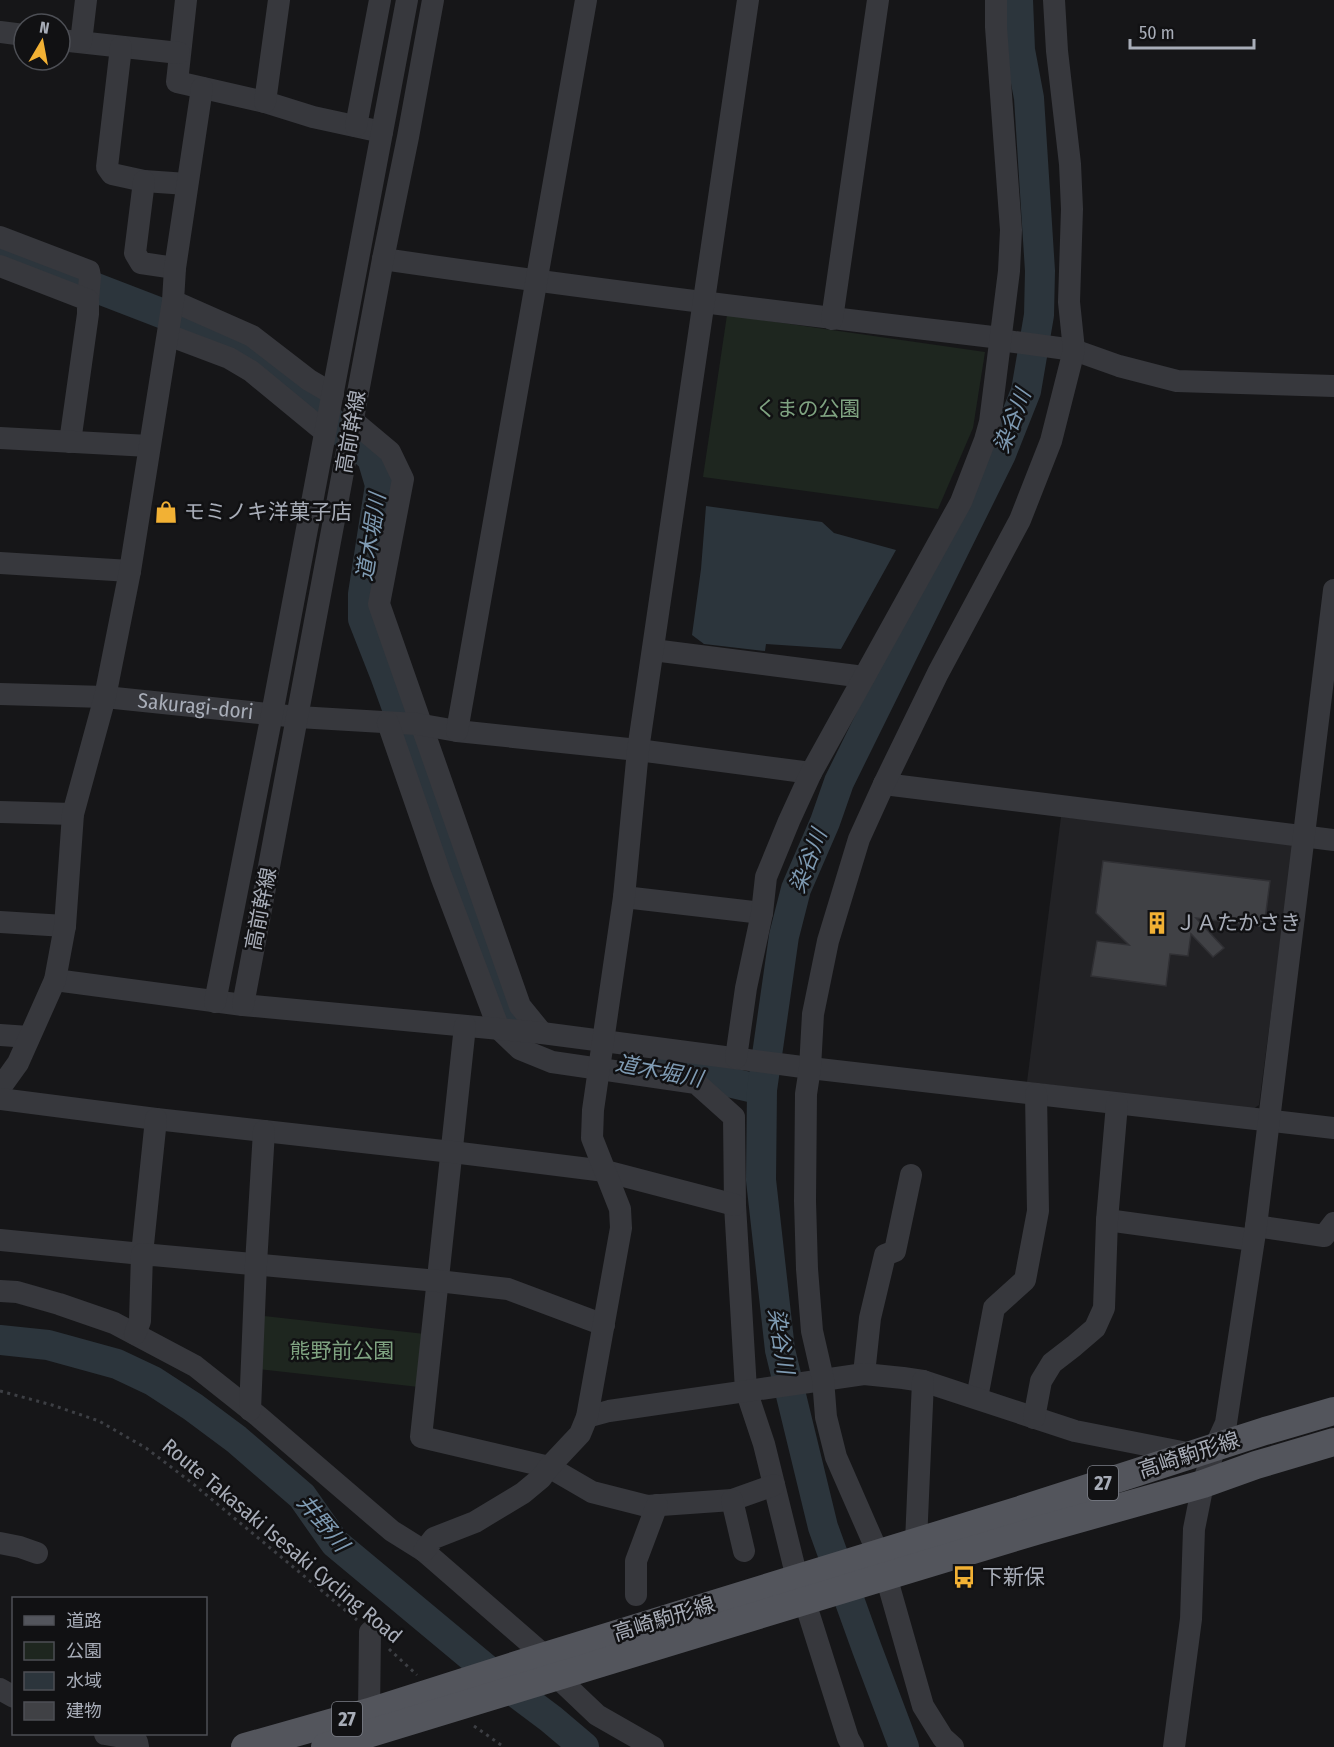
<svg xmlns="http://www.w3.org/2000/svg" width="1334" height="1747" viewBox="0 0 1334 1747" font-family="'Fira Sans Condensed','Noto Sans JP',sans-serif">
  <rect width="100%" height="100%" fill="#161618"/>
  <polygon fill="#222225" points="1061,817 1287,840 1293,847 1259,1105 1253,1109 1027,1082"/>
  <g fill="#1e261f">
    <polygon points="727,315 985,352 973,428 938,509 703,477"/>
    <polygon points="264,1316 425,1334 419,1387 258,1369"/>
  </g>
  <polygon fill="#2c353c" points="706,506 822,522 834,533 896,550 841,649 766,644 765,651 704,644 692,635 701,569"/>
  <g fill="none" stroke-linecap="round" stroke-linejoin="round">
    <g stroke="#2c353c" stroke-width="30">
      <polyline points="0,251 226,338 260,358 372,458 380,485 363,594 363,619 385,675 507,1013 514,1021"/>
      <polyline points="665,1070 702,1076 762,1090"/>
      <polyline points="0,1340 48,1345 117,1364 153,1381 193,1407 236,1439 302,1496 335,1543 503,1683 551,1719 584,1747"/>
      <polyline points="904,1747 867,1649 823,1527 780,1350 761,1180 762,1090 784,936 796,889 825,822 839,782 1001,454 1026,391 1039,315 1040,271 1029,98 1020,50 1018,0"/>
    </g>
  </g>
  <polygon fill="#404145" stroke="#303034" stroke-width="1.5" points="1103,861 1270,881 1264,927 1196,918 1224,948 1213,957 1191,934 1188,956 1170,954 1166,986 1091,976 1097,941 1129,945 1096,913"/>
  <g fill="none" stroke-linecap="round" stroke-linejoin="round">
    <g stroke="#3d3f44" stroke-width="3" stroke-dasharray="3 4.5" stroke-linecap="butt">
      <polyline points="0,1391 52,1405 99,1421 146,1448 192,1483 357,1620"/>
      <polyline points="389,1649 417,1675"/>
      <polyline points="474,1726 504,1747"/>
    </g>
    <g stroke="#37383d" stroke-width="22">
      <polyline points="186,0 177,82 265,102 313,117 382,132"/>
      <polyline points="0,32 24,35"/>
      <polyline points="60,40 179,53"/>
      <polyline points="81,42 86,0"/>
      <polyline points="121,47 107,167 112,174 144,181 187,184"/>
      <polyline points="265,102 279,0"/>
      <polyline points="356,126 380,0"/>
      <polyline points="144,181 135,253 141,263 175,268"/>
      <polyline points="0,237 89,271 90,277 88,300"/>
      <path d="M383 259C588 289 794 314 1001 338L1007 341 1074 350 1119 366 1177 381 1334 386"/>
      <polyline points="0,266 88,300 88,314 70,442"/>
      <polyline points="173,301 252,336 309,380 333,394"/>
      <polyline points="832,319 878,0"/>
      <polyline points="168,335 229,358 251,371 325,432"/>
      <polyline points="353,421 390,452 403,479 379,604 520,1006 542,1033"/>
      <polyline points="0,438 149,446"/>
      <polyline points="0,563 130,571"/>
      <polyline points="653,650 864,677"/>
      <path id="s1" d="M0 694 105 697 298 717 417 724 457 731 638 750 811 773"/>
      <polyline points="388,723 441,876 499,1029 520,1049 552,1062 696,1083 734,1117 735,1205 746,1390 764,1444 797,1578"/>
      <polyline points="457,731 586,0"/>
      <polyline points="884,784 1334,840"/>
      <polyline points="0,812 73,814"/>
      <polyline points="624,897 762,913"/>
      <polyline points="0,922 65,926"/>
      <polyline points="55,980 243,1005 542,1033 810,1068 1334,1128"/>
      <polyline points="215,1002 272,714 407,0"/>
      <polyline points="243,1005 383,259 408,137 433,0"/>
      <polyline points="465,1026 421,1437 549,1467 592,1492 647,1506 732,1500 774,1485"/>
      <polyline points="0,1035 29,1037"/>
      <polyline points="736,1058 746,988 762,913 766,877 789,821 811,773 961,502 985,440 990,422 1009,271 1011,230 996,27 996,0"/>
      <polyline points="0,1088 18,1063 55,980 65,926 73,814 105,697 130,571 173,301 175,268 202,88"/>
      <polyline points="0,1099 156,1119 452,1152 605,1171 735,1205"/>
      <polyline points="1107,1220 1253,1240"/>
      <polyline points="1256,1226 1324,1236 1334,1223"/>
      <polyline points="0,1240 142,1254 156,1119"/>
      <polyline points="0,1291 17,1292 59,1304 114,1323 195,1366 258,1416 392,1531 424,1551 545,1656"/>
      <polyline points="135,1334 140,1321 142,1254 438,1281 508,1289 604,1325"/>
      <polyline points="864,1374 870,1318 885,1255 895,1251 911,1175"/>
      <polyline points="977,1398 994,1308 1025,1280 1038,1211 1036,1094"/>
      <polyline points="250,1410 256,1264 264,1131"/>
      <polyline points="587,1417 609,1411 864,1374 903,1378 923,1381 1075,1431 1192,1454"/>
      <polyline points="1034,1418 1041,1381 1052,1363 1074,1346 1095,1328 1104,1308 1107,1220 1117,1104"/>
      <polyline points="732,1500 744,1551"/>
      <polyline points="916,1542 923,1381"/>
      <polyline points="0,1543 20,1547 37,1553"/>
      <polyline points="424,1551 434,1538 475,1522 523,1493 541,1478 549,1467 580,1434 587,1417 621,1228 620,1209 592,1138 593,1110 624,897 638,750 748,0"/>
      <polyline points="878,1553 836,1457 826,1417 823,1379 812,1331 807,1269 805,1201 806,1094 810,1068 813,1014 828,941 859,839 884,784 938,673 1020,520 1051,441 1074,350 1069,302 1072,209 1070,164 1057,51 1054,0"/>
      <polyline points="886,1576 923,1706 943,1738 953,1747"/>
      <polyline points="636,1595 636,1561 657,1505"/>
      <polyline points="805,1602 848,1738 853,1747"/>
      <polyline points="370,1632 369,1712 374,1725"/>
      <polyline points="557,1677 597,1715 653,1747"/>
      <polyline points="0,1689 14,1697"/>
      <polyline points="105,1734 129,1738 137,1742 138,1747"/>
      <polyline points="1174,1747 1191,1619 1194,1529 1203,1484 1215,1447 1226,1423 1256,1226 1334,590"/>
    </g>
    <g stroke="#53555c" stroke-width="28">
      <polyline points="245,1747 369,1712 545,1656 1023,1509 1265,1431 1334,1411"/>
      <polyline points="325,1747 880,1578 1039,1530 1203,1484 1256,1465 1334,1442"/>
    </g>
  </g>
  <defs>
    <g id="shop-bare" transform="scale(1.8)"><path d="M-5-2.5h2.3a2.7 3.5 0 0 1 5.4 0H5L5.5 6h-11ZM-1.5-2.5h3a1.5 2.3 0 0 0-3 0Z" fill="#f2b134" stroke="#111113" stroke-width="2.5" paint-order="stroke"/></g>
    <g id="building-bare" transform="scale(1.8)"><path d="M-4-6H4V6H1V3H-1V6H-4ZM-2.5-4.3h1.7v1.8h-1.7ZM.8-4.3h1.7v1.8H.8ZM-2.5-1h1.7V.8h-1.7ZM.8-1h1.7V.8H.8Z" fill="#f2b134" stroke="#111113" stroke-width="2.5" paint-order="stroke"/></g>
    <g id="bus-bare" transform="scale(1.8)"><path d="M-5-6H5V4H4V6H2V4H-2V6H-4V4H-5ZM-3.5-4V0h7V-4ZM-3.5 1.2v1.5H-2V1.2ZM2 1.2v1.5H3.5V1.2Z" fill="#f2b134" stroke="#111113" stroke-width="2.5" paint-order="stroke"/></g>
  </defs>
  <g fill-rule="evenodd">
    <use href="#shop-bare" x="166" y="512"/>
    <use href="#building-bare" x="1157" y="923"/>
    <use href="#bus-bare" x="964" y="1577"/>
  </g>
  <g text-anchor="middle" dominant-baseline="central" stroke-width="5" stroke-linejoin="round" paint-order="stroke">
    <g fill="#111113" stroke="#7b7e86" stroke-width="1.5">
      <rect x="1088" y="1466" width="30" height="34" rx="4.5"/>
      <rect x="332" y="1702" width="30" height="34" rx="4.5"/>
    </g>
    <g font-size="20" font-weight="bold" fill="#a8adb8">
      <text x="1103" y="1483">27</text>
      <text x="347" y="1719">27</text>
    </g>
    <g font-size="21" fill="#7fa381" stroke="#111113">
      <text x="808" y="409">くまの公園</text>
      <text x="342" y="1351">熊野前公園</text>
    </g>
    <g font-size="21" fill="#a8adb8" stroke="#111113">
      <text transform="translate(351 432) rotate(-80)">高前幹線</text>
      <text stroke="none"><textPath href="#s1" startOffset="196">Sakuragi-dori</textPath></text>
      <text transform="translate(261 909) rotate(-79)">高前幹線</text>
      <text transform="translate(1189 1455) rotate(-18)">高崎駒形線</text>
      <text transform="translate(282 1541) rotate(40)">Route Takasaki Isesaki Cycling Road</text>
      <text transform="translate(664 1619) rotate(-17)">高崎駒形線</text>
    </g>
    <g font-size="21" fill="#a8adb8" stroke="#111113" text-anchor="start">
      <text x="184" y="512">モミノキ洋菓子店</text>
      <text x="1175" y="923">ＪＡたかさき</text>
      <text x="982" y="1577">下新保</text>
    </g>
    <g font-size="22" font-style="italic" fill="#7f9bb3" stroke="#111113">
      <text transform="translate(1012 421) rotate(-69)">染谷川</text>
      <text transform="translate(371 537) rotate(-81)">道木堀川</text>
      <text transform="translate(808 861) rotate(-69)">染谷川</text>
      <text transform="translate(659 1071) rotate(11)">道木堀川</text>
      <text transform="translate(781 1341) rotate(81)">染谷川</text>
      <text transform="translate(323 1523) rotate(50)">井野川</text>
    </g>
  </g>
  <rect x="12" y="1597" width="195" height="138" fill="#111113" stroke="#4d4f55" stroke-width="1.5"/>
  <rect x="24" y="1616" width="30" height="9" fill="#53555c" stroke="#4d4f55" stroke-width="1.5"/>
  <text x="66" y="1627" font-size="18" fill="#a8adb8">道路</text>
  <rect x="24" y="1642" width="30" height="18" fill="#1e261f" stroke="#4d4f55" stroke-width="1.5"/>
  <text x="66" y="1657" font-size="18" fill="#a8adb8">公園</text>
  <rect x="24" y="1672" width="30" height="18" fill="#2c353c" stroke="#4d4f55" stroke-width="1.5"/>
  <text x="66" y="1687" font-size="18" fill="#a8adb8">水域</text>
  <rect x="24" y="1702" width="30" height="18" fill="#404145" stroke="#4d4f55" stroke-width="1.5"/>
  <text x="66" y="1717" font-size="18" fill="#a8adb8">建物</text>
  <g transform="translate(42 42) rotate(10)"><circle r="28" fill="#111113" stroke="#4d4f55" stroke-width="1.5"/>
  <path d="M0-4.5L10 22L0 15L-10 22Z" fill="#f2b134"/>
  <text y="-9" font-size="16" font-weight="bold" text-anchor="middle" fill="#a8adb8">N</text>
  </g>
  <path d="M1130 39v9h124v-9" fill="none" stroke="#a8adb8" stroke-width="3"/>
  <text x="1139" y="39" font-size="18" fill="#a8adb8" stroke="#111113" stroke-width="4.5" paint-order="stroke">50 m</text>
</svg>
